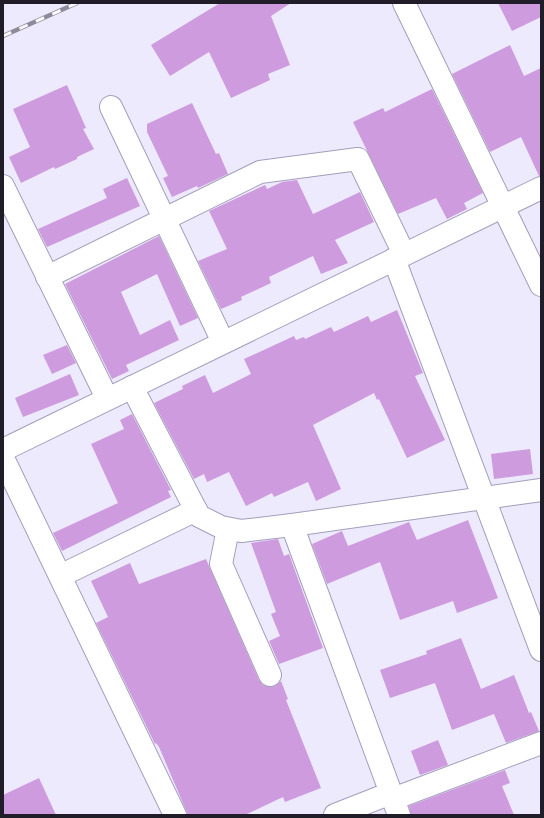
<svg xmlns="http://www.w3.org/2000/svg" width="544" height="818" viewBox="0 0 544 818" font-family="Cabin,sans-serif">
  <rect width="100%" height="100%" fill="#eeeafd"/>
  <g fill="#ce9bdf">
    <polygon points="220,3 291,3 271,16 290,65 268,74 270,80 231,98 209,52 170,76 151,45"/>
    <polygon points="498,3 541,3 541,17 512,31"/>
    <polygon points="510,45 524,76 541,68 541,176 539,176 521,137 490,152 452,74"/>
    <polygon points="67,85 86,128 83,129 94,149 77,157 77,159 55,169 54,167 21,183 9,157 30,147 13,109"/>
    <polygon points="432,89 483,193 464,203 467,209 447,219 436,198 398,214 353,122 383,108 385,112"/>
    <polygon points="192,103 216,154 219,153 228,174 198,188 197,186 172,197 163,178 168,176 147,132 147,124"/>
    <polygon points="127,178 140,206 47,247 38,229 107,198 103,189"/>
    <polygon points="297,180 313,214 360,192 374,222 335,240 348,263 321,274 313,256 269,277 271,283 241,297 242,300 221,309 198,261 227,249 209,211 265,185 267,189 282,182"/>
    <polygon points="159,236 198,318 180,326 157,274 121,292 140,335 170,320 179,340 126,365 129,371 112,379 65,284"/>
    <polygon points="397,310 423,373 415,376 445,440 407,458 379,399 377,400 374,393 313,425 341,489 316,501 308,482 274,497 272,493 246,506 229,472 207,482 204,474 194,479 154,403 183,389 182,386 205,375 213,393 251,374 244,359 294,336 296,340 304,337 305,339 331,327 334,332 368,316 371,322"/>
    <polygon points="67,345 76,363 52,374 43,355"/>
    <polygon points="70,374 79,395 23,417 15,398"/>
    <polygon points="132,414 171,490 168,491 171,497 62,551 53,533 118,503 91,444 124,429 120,420"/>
    <polygon points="530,449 533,474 494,479 491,454"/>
    <polygon points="468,520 498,598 457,613 453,601 400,620 380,562 327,584 312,544 342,531 348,546 409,522 417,540"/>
    <polygon points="278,539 284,556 289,554 323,648 279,664 269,641 280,636 271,614 276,612 251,543"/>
    <polygon points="206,559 259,680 263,685 269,687 275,686 281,681 288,699 286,700 321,788 285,802 283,797 245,815 188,815 159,747 156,743 155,744 96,623 108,617 91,581 130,563 139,584"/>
    <polygon points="461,638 481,689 514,675 529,713 531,712 539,731 506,743 494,714 452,730 435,683 390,698 380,670 427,654 426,651"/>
    <polygon points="438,740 448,765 420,775 411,751"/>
    <polygon points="505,770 510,783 502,786 514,815 411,815 409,806"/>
    <polygon points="39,778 56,815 3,815 3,795"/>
  </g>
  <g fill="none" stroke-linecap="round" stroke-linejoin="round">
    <g stroke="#a49ebb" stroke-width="24">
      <g id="minor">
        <polyline points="404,3 541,285"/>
        <polyline points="111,107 223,342"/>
        <polyline points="3,186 107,398"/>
        <polyline points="394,259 541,650"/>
        <polyline points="47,277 260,172 358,159 404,254"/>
        <polyline points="132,387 199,516 221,527 241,531 292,525 541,490"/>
        <polyline points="3,458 175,815"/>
        <polyline points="292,525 399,815"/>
        <polyline points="228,529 221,564 270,675"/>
        <polyline points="60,576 196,510"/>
        <polyline points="393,799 541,743"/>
        <polyline points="335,815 391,793"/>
      </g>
    </g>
    <g stroke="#a49ebb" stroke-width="24">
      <polyline id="tertiary" points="3,450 541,188"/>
    </g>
    <use href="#minor" stroke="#fff" stroke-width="22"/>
    <use href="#tertiary" stroke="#fff" stroke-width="22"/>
    <g stroke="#8e8a99" stroke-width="4.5">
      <polyline id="rail" points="3,36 77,3"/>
    </g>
    <use href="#rail" stroke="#fafafa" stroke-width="3" stroke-dasharray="9" stroke-linecap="butt"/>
  </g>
  <rect width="544" height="818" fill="none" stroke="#201d28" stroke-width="8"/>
</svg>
